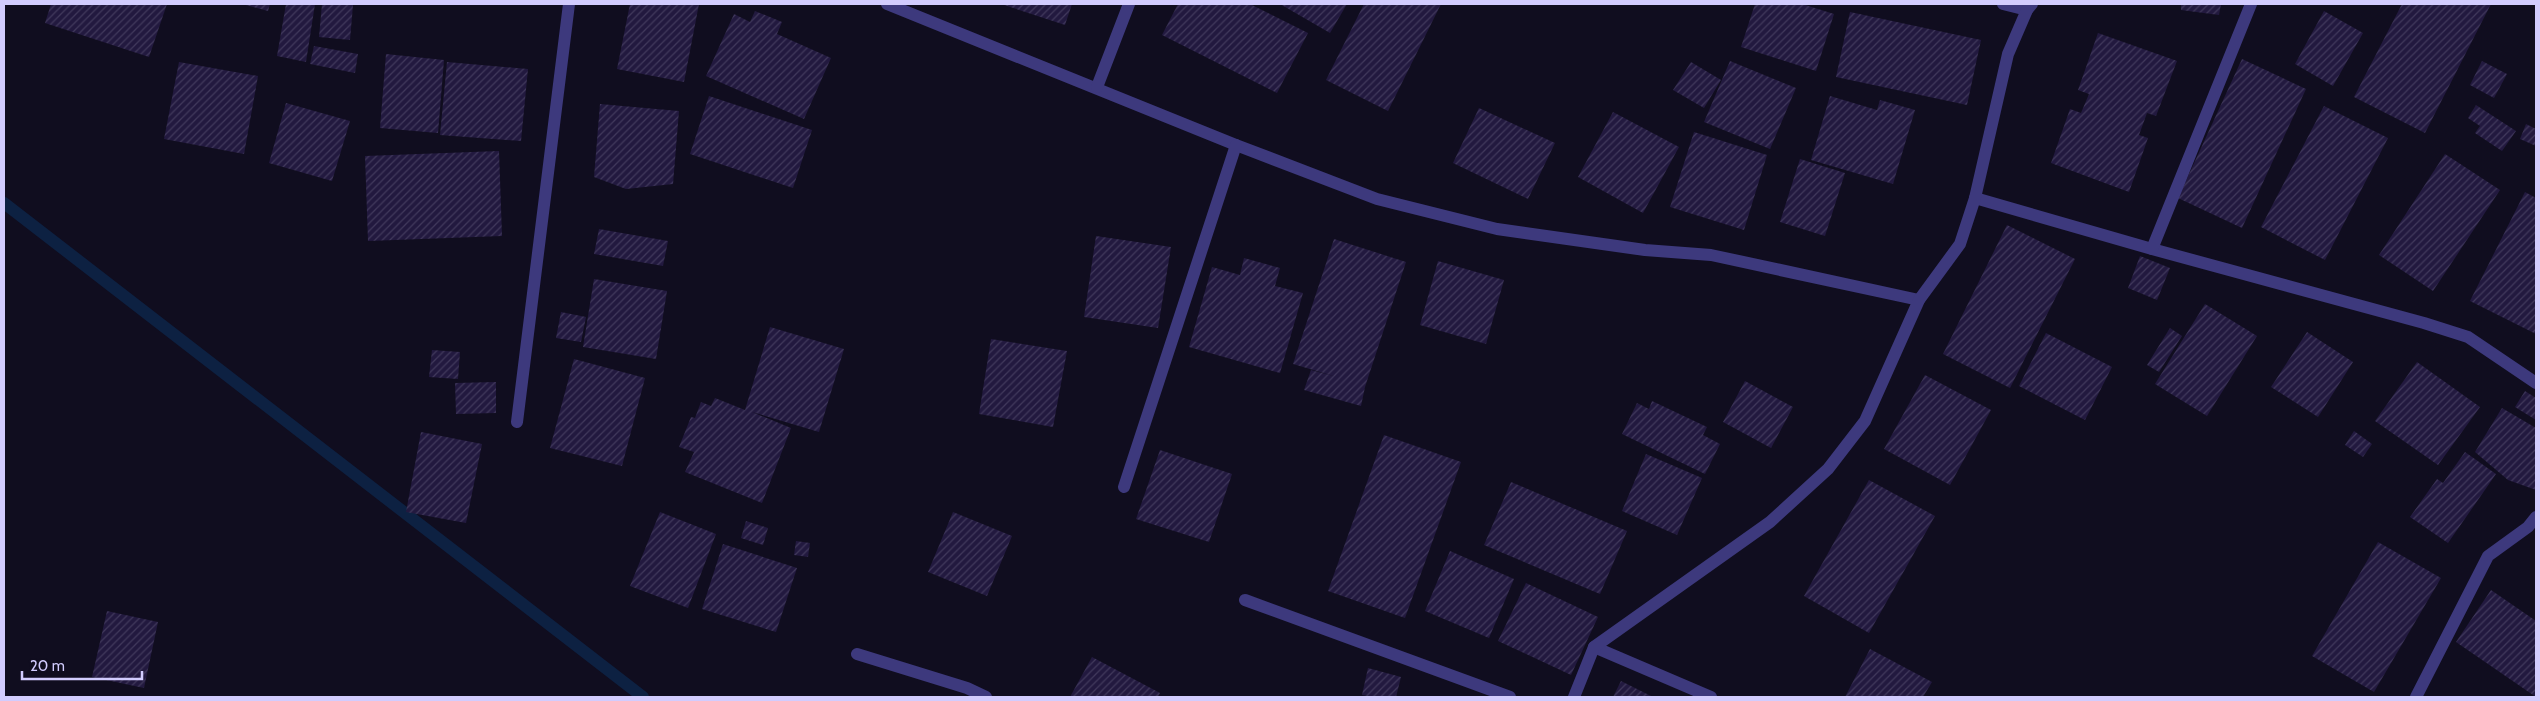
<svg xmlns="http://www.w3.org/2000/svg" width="2540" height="701" viewBox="0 0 2540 701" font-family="Cabin,sans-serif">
  <defs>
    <pattern id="building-hatch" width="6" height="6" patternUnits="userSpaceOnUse" patternTransform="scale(1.25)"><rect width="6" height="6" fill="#22193f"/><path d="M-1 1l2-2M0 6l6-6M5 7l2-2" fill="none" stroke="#41395c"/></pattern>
  </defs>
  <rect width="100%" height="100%" fill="#100d1f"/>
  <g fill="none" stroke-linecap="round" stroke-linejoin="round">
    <polyline stroke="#0d2142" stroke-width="12" points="4,203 643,697"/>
  </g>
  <g fill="url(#building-hatch)">
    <polygon points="51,4 167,4 149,57 45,23"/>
    <polygon points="242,4 270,4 268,11"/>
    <polygon points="286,4 315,4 306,62 277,56"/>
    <polygon points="322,4 353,5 350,40 319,37"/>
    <polygon points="630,4 699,4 684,82 617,69"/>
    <polygon points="1001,4 1072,4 1065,25"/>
    <polygon points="1178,4 1250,4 1308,33 1277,93 1162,35"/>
    <polygon points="1280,4 1347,4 1330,33"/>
    <polygon points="1364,4 1441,4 1388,111 1326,80"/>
    <polygon points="1755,4 1802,4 1834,14 1816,71 1741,47"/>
    <polygon points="2181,4 2221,4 2219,15 2181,10"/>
    <polygon points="2402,4 2491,4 2425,133 2354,97"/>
    <polygon points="755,11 782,22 777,34 831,58 804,119 706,76 734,14 750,22"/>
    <polygon points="2324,11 2363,33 2333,86 2295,64"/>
    <polygon points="1850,12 1981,40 1967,105 1836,77"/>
    <polygon points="2098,33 2177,61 2156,116 2147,113 2139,135 2148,138 2129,192 2051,163 2070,109 2081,113 2089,94 2078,90"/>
    <polygon points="314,46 358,54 355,73 310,64"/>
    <polygon points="386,54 444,60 438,133 380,128"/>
    <polygon points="2242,59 2306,89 2242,228 2178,198"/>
    <polygon points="1730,61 1796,88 1770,149 1704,122"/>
    <polygon points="2482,61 2507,74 2494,98 2470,85"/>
    <polygon points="179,62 258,76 244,154 164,139"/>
    <polygon points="447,62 528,69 521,141 440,135"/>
    <polygon points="1691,62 1721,80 1704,108 1673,90"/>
    <polygon points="709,96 812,130 793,188 690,154"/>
    <polygon points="1830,96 1877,110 1880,100 1915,110 1893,184 1811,160"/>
    <polygon points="286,103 350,121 332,181 269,163"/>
    <polygon points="600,104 679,111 673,184 626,189 594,177"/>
    <polygon points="2476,105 2516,131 2502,151 2475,133 2480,126 2468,118"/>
    <polygon points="2324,106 2388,138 2325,260 2261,227"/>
    <polygon points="1479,108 1555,143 1528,199 1453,163"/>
    <polygon points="1613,112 1679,147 1643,213 1578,177"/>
    <polygon points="2526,124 2536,129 2536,146 2520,139"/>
    <polygon points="1694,132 1767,155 1744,230 1670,207"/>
    <polygon points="499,151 502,236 368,241 365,156"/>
    <polygon points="2445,154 2500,190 2433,291 2379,255"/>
    <polygon points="1800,159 1845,173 1825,236 1780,222"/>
    <polygon points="2525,192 2536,198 2536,334 2470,301"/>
    <polygon points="2007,225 2075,259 2010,388 1943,354"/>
    <polygon points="599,229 668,241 663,266 594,254"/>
    <polygon points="1096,236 1171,247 1158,328 1084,317"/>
    <polygon points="1334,239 1406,262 1365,387 1361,406 1304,390 1311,370 1337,377 1293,364"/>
    <polygon points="2140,256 2170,268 2157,300 2128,288"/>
    <polygon points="1244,258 1280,268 1275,286 1303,293 1280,373 1189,347 1212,267 1240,275"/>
    <polygon points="1438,261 1504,280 1486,344 1420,325"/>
    <polygon points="594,279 667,291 656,359 583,347"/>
    <polygon points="2205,304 2257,336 2207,416 2155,384"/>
    <polygon points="561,312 586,317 581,342 556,338"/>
    <polygon points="770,327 844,349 819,432 752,412 791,428 762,503 685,472 694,452 679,447 691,417 695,418 701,402 711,406 715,398 745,410"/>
    <polygon points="2170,328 2182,336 2159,372 2147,365"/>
    <polygon points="2307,332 2353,362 2318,417 2271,387"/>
    <polygon points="2046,333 2112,367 2085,420 2019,386"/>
    <polygon points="991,339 1067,351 1053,427 979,414"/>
    <polygon points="432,350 460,352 458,379 429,377"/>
    <polygon points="574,359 645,378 622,466 550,448"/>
    <polygon points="2417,362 2480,407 2438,465 2375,421"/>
    <polygon points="1925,375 1991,410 1950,485 1884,449"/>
    <polygon points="1745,381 1793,407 1771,448 1723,422"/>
    <polygon points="496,382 496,413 456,414 455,383"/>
    <polygon points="2525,391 2536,398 2536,420 2515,407"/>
    <polygon points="1652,401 1707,427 1703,435 1720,444 1705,474 1622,434 1637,403 1649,409"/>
    <polygon points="2502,408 2536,428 2536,490 2508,480 2475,452"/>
    <polygon points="2354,431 2372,444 2363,457 2345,445"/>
    <polygon points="421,432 482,444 466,523 406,512"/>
    <polygon points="1384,435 1461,462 1405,618 1328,591"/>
    <polygon points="1160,450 1232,474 1209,542 1136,519"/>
    <polygon points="2465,452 2496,474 2448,543 2410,517 2437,479 2443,483"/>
    <polygon points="1646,454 1702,478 1677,535 1622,511"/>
    <polygon points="1869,480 1935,516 1869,633 1804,596"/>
    <polygon points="1511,482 1627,531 1600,594 1484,545"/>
    <polygon points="660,512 716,534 688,608 630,586"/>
    <polygon points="953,512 1012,536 987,596 928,572"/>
    <polygon points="746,521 768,528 763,545 741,538"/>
    <polygon points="796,541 810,543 808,557 794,555"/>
    <polygon points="2378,542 2441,578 2374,692 2312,656"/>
    <polygon points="723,544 797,568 776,632 702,609"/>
    <polygon points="1450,551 1514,579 1489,638 1425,611"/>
    <polygon points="1526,583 1598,617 1571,675 1498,641"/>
    <polygon points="2491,590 2536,621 2536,697 2456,642"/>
    <polygon points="107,611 158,622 144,688 92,677"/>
    <polygon points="1870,649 1932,682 1923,697 1845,697"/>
    <polygon points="1092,657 1160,693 1158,697 1070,697"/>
    <polygon points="1368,668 1401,677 1396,697 1373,697 1362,695"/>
    <polygon points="1621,681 1653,697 1613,697"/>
  </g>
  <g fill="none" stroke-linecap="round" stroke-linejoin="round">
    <g stroke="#3d397d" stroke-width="12">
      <polyline points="887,4 1236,145 1377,199 1497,229 1645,250 1711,255 1919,300"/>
      <polyline points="2003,4 2027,10"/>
      <polyline points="1097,87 1129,4"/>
      <polyline points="1975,198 2152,249 2424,323 2468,337 2536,383"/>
      <polyline points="2152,249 2251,4"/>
      <polyline points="517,422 569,4"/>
      <polyline points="1124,487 1236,145"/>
      <polyline points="1245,600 1510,697"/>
      <polyline points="1594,647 1711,697"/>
      <polyline points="857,654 967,688 986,697"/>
      <polyline points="1574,697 1594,647 1770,522 1828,469 1865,421 1919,300 1960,244 1975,198 2008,54 2027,10 2032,4"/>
      <polyline points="2416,697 2488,556 2528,527 2536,517"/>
    </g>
  </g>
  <rect width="2540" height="701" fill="none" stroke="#d2ccfe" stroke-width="10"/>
  <path d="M22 671v8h120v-8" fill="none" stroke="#d2ccfe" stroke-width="2.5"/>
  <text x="30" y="671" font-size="15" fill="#d2ccfe" stroke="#100d1f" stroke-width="4" paint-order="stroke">20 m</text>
</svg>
